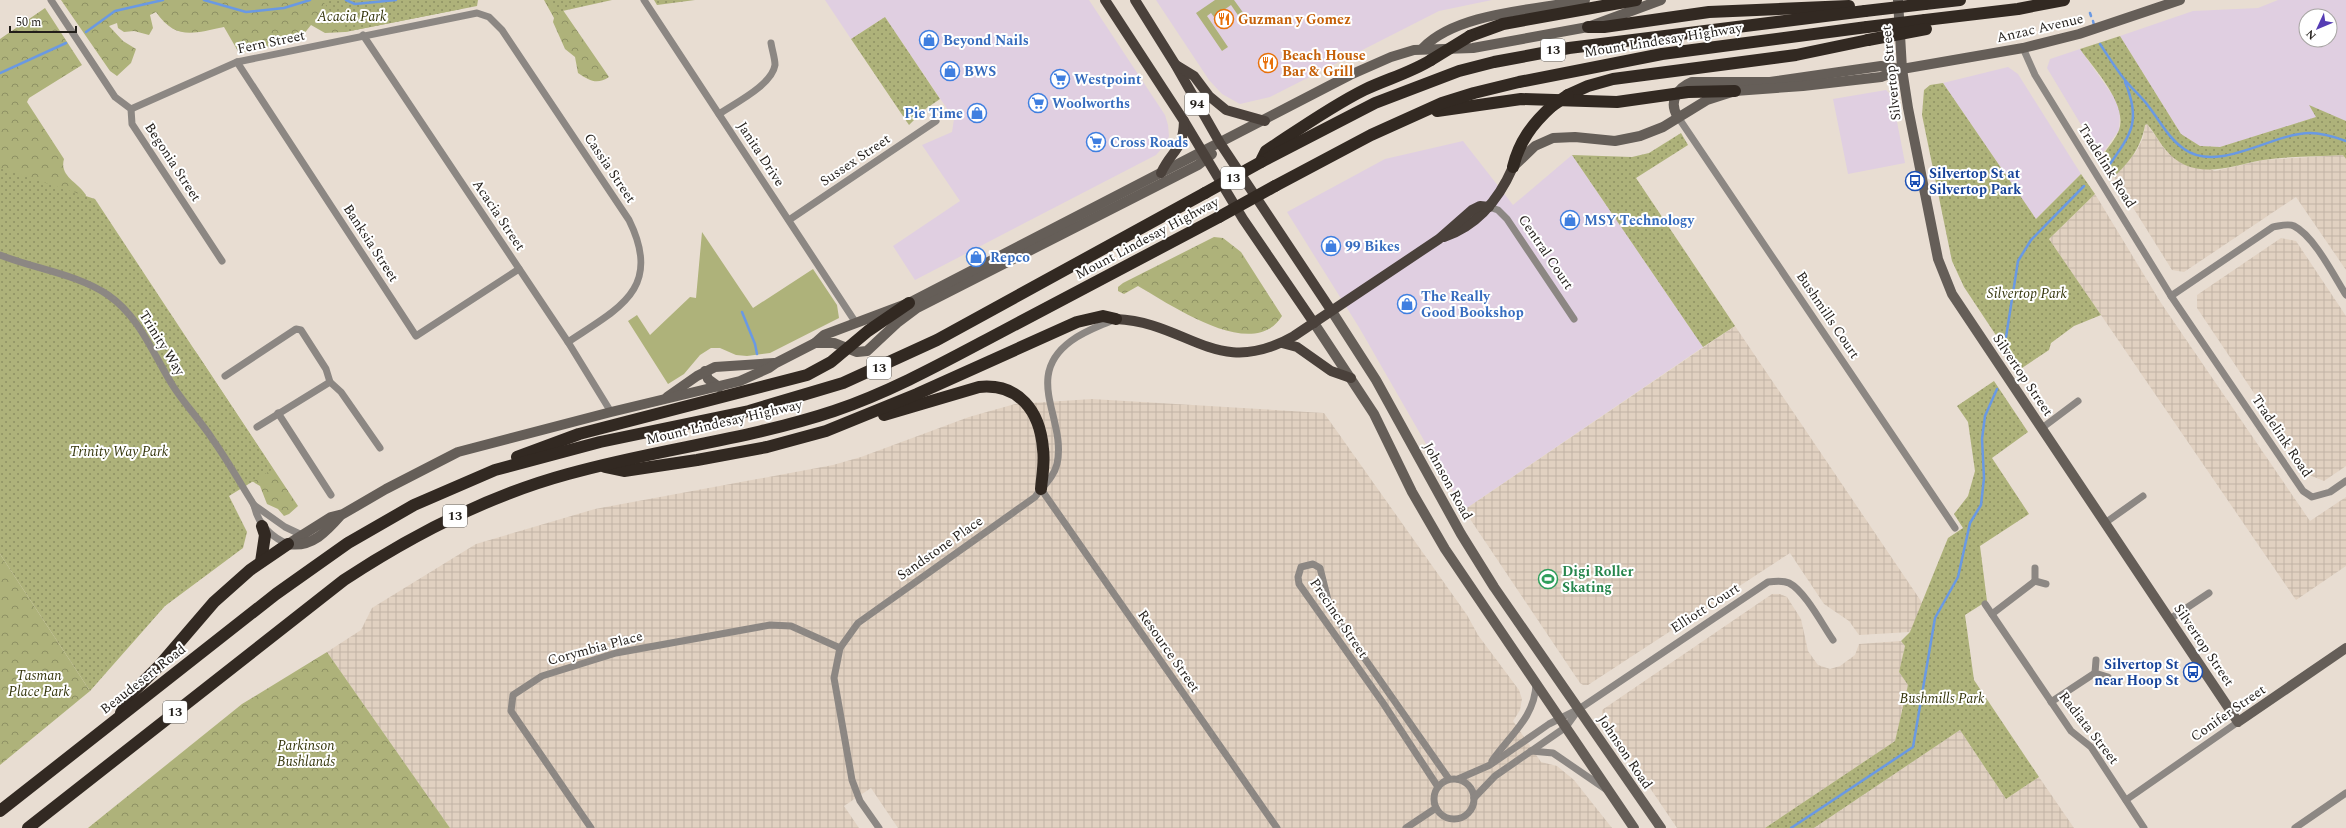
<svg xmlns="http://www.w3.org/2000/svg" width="2346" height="828" viewBox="0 0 2346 828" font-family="Spectral,serif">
  <defs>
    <pattern id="industrial-grid" width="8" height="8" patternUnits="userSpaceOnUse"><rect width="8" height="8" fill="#e1d1c1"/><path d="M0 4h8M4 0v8" fill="none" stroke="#c1b3a5"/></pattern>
    <pattern id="forest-crowns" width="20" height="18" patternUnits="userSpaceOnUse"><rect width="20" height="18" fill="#aeb27a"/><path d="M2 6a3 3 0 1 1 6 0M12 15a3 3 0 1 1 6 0" fill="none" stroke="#8d9063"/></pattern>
    <pattern id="park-dots" width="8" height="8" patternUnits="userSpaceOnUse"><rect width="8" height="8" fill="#aeb27a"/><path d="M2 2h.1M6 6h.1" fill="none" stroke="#8d9063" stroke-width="1.8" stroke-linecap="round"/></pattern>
  </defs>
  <rect width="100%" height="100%" fill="#e8ddd2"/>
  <g fill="#e0cfe1" fill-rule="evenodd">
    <polygon points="825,0 1089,0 1165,115 1168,125 1169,136 1166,144 1156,155 915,280 893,246 960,201 922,145 952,132 954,119 885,17 851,39"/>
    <polygon points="1156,0 1492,0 1439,11 1270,97 1240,104 1222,94 1209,80"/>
    <path d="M2278 0H2346V121L2310 106 2317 117 2220 147 2200 146 2181 134 2120 36 2193 11 2258 8ZM2306 16H2330V40H2306Z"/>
    <polygon points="2080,49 2116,100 2120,111 2119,130 2104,151 2101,158 2047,68 2050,59"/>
    <polygon points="2008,67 2018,74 2081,174 2036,219 1943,83"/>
    <polygon points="1886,90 1892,96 1905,163 1848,174 1833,99"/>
    <polygon points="1463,141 1513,205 1572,155 1703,347 1464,510 1360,329 1287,212 1385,159"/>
  </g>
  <g fill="url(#industrial-grid)">
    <polygon points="2147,124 2166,151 2215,171 2263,160 2343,155 2346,159 2346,270 2296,197 2184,272 2172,270 2114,177 2136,152 2143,138 2145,125"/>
    <polygon points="2095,194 2161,303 2310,521 2346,497 2346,566 2296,600 2049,239"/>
    <polygon points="2281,238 2296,241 2346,316 2346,466 2324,481 2309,475 2197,308 2197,295"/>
    <polygon points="1735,326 1923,604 1910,632 1859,635 1849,621 1824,604 1790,553 1588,685 1583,685 1580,683 1464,510"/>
    <polygon points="1092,399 1324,413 1467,615 1478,635 1519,690 1522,699 1520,710 1513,721 1541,762 1557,766 1574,780 1612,828 898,828 871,788 844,806 859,828 450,828 327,652 361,630 372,608 476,544 595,509 833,465 861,457 969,417 1015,404"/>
    <polygon points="1772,594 1780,594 1787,597 1801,619 1808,651 1818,665 1830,669 1840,666 1855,655 1859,644 1901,641 1905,646 1899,672 1908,685 1895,741 1765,828 1677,828 1602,717 1602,710"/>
    <polygon points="1960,730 2006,799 2039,777 2074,828 1814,828"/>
  </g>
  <g fill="#aeb27a">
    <polygon points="1215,0 1234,0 1247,18 1242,21 1231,5 1214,17 1211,13 1207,16 1228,47 1222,51 1196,13"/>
    <polygon points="702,232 753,308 813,269 837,305 839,318 770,353 747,356 736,355 720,348 711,348 700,355 684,374 668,384 628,321 637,315 650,335 690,297 696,298"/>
  </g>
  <g fill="url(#forest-crowns)">
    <path d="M61 0H462L461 9 345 32 325 33 311 25 299 40 239 53 224 27C194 33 176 41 156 12L150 15 153 28 149 35 134 31 124 32 118 28 117 23 109 26 123 41 136 49 131 63 117 76 110 71Z"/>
    <path d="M544 0H556L609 77C597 85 590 81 578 73L575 57 565 49 553 22 554 18Z"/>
    <path d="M45 8 82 65 29 98 27 102 64 159C59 176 78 182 86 195L84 203 198 355 298 506 289 514 284 516 278 509 267 504 260 486 250 480 0 243V39Z"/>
    <path d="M1214 237 1223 238 1241 252 1282 316C1253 363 1170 304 1138 286L1124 294 1118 291V287L1123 283Z"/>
    <polygon points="0,554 90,691 0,765"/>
    <polygon points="327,652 450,828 88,828 242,704"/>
  </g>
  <g fill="url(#park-dots)">
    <polygon points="322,0 478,0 477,6 345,32"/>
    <polygon points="550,0 612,0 558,12"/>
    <polygon points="654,0 695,0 657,5"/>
    <polygon points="885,17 940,99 924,110 909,125 851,39"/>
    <path d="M2120 36 2181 134 2200 146 2220 147 2316 117 2309 105 2346 121V159L2343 155C2317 157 2289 156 2263 160 2229 166 2193 183 2165 149 2159 142 2154 132 2147 124L2145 125C2141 148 2130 161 2114 177L2108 174 2100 162C2105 148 2114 143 2119 130 2128 104 2094 69 2080 49Z"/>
    <polygon points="1943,83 2036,219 2081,174 2095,194 2049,239 2101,315 2074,326 2051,343 2049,350 2019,370 1964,287 1952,261 1922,115 1924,90 1930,85"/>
    <polygon points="1681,133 1688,145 1636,178 1735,326 1703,347 1572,155 1632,157 1649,153"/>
    <polygon points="0,168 95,199 273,469 229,496 247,532 243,548 165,606 90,691 0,554"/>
    <polygon points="1994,381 2028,432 1992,458 2029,514 1980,546 1987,601 1965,615 1974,680 2039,777 2006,799 1960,730 1814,828 1765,828 1895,741 1908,685 1899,672 1905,646 1901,641 1910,632 1948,538 1963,528 1954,514 1968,496 1975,471 1968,422 1957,406"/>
  </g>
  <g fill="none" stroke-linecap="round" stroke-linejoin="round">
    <g stroke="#6a99e3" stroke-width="2.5">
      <polyline points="204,0 246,12 284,8 310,0"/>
      <polyline points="346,0 355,4 396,0"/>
      <polyline points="2090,13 2091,16"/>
      <polyline points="2093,21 2094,25"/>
      <polyline points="86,32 115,11 163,0"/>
      <path d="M2100 44C2108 56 2116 69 2125 80 2132 89 2142 97 2149 107 2160 121 2169 139 2184 149 2219 174 2272 133 2310 133 2322 133 2335 137 2346 141"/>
      <polyline points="0,73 66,43"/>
      <path d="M2110 164C2132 133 2141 120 2125 82"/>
      <polyline points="742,312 755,344 757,354"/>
      <polyline points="2006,337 2018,261 2031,240 2084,186"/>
      <polyline points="1791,828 1913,747 1935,618 1958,577 1970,523 1981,505 1984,478 1982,439 1985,416 1997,389"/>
    </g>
    <g stroke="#8c8783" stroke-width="7">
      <polyline points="51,0 115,97 131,109 132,124 222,261"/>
      <polyline points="644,0 856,323"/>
      <polyline points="363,35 568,342 611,412"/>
      <polyline points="2023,48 2035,75 2171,296 2303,491 2312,497 2330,492 2346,481"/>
      <polyline points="237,62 416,336 519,269"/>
      <path d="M131 109 237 62 477 13 489 17 502 30 629 220C663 289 619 308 568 342"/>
      <path d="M719 114C735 103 772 85 775 65 775 58 772 50 771 43"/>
      <polyline points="1678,117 1955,528"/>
      <polyline points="1489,207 1498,210 1507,219 1574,319"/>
      <polyline points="789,220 936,121"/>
      <path d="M0 255C35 269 77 274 108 295 140 317 153 354 173 386 185 405 201 421 213 440 228 461 240 483 254 505 258 524 269 536 288 544"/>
      <path d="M2171 296 2273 227C2280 226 2288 223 2294 226 2314 236 2334 276 2346 295"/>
      <polyline points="225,376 296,329 301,330 326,369 330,382 341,392 380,448"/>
      <polyline points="278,413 331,495"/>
      <polyline points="257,427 330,382"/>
      <polyline points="2042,428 2078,401"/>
      <polyline points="1041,489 1277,828"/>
      <polyline points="254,505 285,527 302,535"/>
      <polyline points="2105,523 2143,496"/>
      <polyline points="2035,568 2035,581 2046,584"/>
      <polyline points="1985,604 2071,731 2091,747 2144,828"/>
      <polyline points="1992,614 2035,581"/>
      <polyline points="2170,619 2209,593"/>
      <polyline points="2096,660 2095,673 2108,677"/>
      <polyline points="2051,702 2095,673"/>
      <polyline points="1531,751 1553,753 1607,790"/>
      <path d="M1492 761C1510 735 1535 717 1536 684"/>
      <path d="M1458 779 1490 765 1549 724 1579 709 1768 582C1775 581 1783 580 1789 583 1805 591 1823 626 1833 640"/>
      <circle cx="1454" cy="799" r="20"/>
      <polyline points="1438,787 1383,703 1299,584 1298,577 1301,567 1313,564 1320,568 1328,600 1335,616 1449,779"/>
      <polyline points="1474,798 1495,776 1566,727 1579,709"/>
      <polyline points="2126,800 2238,722"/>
      <polyline points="591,828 511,711 513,695 542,676 616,653 770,625 791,626 840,648"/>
      <path d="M879 828 860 801 852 780 834 678 840 648 858 623 1035 497C1043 486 1054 477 1057 464 1067 419 1022 377 1071 341 1084 331 1100 326 1115 319"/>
      <polyline points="1406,828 1436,808"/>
      <polyline points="2295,828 2346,793"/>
    </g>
    <g stroke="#655e58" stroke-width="10">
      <polyline points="1898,0 1902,69 1908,108 1938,259 1952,294 2238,722 2346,648"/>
      <path d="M1423 48C1457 12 1538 10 1585 0"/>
      <path d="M1678 117C1668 102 1677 88 1692 82H1770L1881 66 1900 69"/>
      <polyline points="1513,167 1535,146 1553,138 1575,137 1615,141 1640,136 1663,127 1707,100 1735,91 1803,86 1881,77 1902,69 2023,48 2079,34 2180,0"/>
      <polyline points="1331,310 1376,380 1461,534 1494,587 1661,828"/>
      <polyline points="1314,323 1374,414 1412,492 1445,549 1634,828"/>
      <polyline points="815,343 834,343 857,352 867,351 897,323 917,308 1198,165 1212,154"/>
      <polyline points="705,371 708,379 719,387"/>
      <polyline points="667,397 697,376 715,367 774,363"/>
      <polyline points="288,544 331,517 343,514 386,489 458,452 611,412 740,381 769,368 776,363 815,343 824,335 909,303 1350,75 1391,57 1414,50 1473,48 1588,27 1661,0"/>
      <path d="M288 544C312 548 327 531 341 515"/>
    </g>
    <g stroke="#4a413b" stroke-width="10">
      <polyline points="1105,0 1184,121 1243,219 1314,323"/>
      <polyline points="1135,0 1175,64 1220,143 1331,310"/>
      <polyline points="1176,65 1194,76 1209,96 1226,110 1265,121"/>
      <path d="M1161 173C1172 149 1183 152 1184 121"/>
      <path d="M1444 237C1477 226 1499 199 1513 167"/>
      <path d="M1116 319C1188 322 1217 380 1294 336L1439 239 1472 210 1480 206 1489 207"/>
      <polyline points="1282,343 1297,347 1331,371 1351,378"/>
    </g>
    <g stroke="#322922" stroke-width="12">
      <polyline points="1925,4 1960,0"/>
      <polyline points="1925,20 2018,9 2064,0"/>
      <polyline points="1588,27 1604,27 1709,12 1849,6"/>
      <polyline points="1470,36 1503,24 1636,0"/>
      <polyline points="1568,95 1588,86 1613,79 1796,55 1868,40"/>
      <polyline points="1437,111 1521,99 1617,102 1688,92 1735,91"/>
      <path d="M1262 159 1266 151C1298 130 1330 107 1364 90 1387 79 1410 73 1431 60"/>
      <polyline points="1261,162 1375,103 1459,71 1494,62 1569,48 1865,11"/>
      <path d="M1513 167C1519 142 1532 124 1552 106"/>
      <polyline points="1275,186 1371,135 1442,103 1474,93 1519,82 1662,54 1867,27"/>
      <path d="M884 415 979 387C1019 383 1040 411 1043 449 1045 462 1042 476 1041 489"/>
      <polyline points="517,457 579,434 807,375 831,362 868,331 909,303"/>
      <polyline points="605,467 624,471 697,460 767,447 826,431 917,394 1077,322 1103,316 1116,319"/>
      <polyline points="261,562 265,535 262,526"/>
      <polyline points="121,713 130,695 159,666 214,602 250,570 288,544"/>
      <polyline points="0,811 276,594 348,543 414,505 495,470 600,442 749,411 843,383 937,340 1205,193"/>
      <path d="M28 828 344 580C414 534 487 496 568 474 656 449 747 440 834 411 893 391 948 360 1003 331 1075 293 1147 255 1219 217"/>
    </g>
    <g stroke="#322922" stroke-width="12">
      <polyline points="1865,11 1925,4"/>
      <polyline points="1867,27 1925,20"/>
      <polyline points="1868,40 1926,29"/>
      <polyline points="1431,60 1470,36"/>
      <polyline points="1552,106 1568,95"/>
      <polyline points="1205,193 1261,162"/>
      <polyline points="1219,217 1275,186"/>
    </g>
  </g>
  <defs>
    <g id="restaurant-ring" transform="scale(1)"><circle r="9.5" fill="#fff" stroke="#e8710a" stroke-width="1.5"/><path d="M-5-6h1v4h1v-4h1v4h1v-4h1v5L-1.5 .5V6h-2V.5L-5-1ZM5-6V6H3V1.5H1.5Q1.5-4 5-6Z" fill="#e8710a"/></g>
    <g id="shop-ring" transform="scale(1)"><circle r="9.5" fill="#fff" stroke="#3f7fe0" stroke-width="1.5"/><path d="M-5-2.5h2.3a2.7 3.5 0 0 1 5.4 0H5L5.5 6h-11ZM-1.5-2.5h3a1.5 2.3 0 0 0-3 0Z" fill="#3f7fe0"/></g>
    <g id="supermarket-ring" transform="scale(1)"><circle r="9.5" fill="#fff" stroke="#3f7fe0" stroke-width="1.5"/><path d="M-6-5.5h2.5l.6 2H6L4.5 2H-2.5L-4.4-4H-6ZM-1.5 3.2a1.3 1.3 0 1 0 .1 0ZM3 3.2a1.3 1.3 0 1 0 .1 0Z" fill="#3f7fe0"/></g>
    <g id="bus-ring" transform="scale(1)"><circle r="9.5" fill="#fff" stroke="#1a4fb4" stroke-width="1.5"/><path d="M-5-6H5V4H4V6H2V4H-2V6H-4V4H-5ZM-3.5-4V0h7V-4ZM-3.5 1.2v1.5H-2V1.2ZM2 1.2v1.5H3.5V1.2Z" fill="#1a4fb4"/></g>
    <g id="stadium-ring" transform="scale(1)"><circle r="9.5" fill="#fff" stroke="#2e9e5b" stroke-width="1.5"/><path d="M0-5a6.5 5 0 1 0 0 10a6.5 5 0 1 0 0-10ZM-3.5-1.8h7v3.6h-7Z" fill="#2e9e5b"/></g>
  </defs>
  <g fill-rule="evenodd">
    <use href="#restaurant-ring" x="1224" y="19"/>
    <use href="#shop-ring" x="929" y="40"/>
    <use href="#restaurant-ring" x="1268" y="63"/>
    <use href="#shop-ring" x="950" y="71"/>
    <use href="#supermarket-ring" x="1060" y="79"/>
    <use href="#supermarket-ring" x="1038" y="103"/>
    <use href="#shop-ring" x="977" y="113"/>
    <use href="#supermarket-ring" x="1096" y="142"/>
    <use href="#bus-ring" x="1915" y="181"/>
    <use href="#shop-ring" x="1570" y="220"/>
    <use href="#shop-ring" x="1331" y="246"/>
    <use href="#shop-ring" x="976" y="257"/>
    <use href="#shop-ring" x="1407" y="304"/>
    <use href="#stadium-ring" x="1548" y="579"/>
    <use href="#bus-ring" x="2193" y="672"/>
  </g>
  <g text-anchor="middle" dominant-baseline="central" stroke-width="4" stroke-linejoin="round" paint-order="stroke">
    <g fill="#fff" stroke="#64625f" stroke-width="1">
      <rect x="1541" y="39" width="24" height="22" rx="3"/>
      <rect x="1185" y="93" width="24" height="22" rx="3"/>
      <rect x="1221" y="167" width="24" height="22" rx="3"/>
      <rect x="867" y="357" width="24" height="22" rx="3"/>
      <rect x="443" y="505" width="24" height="22" rx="3"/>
      <rect x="163" y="701" width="24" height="22" rx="3"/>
    </g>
    <g font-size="13" font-weight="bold" fill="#221e1a">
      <text x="1553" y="50">13</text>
      <text x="1197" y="104">94</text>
      <text x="1233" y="178">13</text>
      <text x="879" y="368">13</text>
      <text x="455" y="516">13</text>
      <text x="175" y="712">13</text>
    </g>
    <g font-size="14" font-style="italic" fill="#36370d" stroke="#fff">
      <text x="352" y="16">Acacia Park</text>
      <text x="2027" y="293">Silvertop Park</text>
      <text x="119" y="451">Trinity Way Park</text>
      <text x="39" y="675">Tasman<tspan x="39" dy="16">Place Park</tspan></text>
      <text x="1942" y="698">Bushmills Park</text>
      <text x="306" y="745">Parkinson<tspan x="306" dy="16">Bushlands</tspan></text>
    </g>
    <g font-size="14" font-weight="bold" fill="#c56008" stroke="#fff" text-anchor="start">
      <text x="1238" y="19">Guzman y Gomez</text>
      <text x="1282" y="55">Beach House<tspan x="1282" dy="16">Bar &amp; Grill</tspan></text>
    </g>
    <g font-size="14" fill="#221e1a" stroke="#fff">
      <text transform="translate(2040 28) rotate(-13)">Anzac Avenue</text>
      <text transform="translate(1663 40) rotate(-9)">Mount Lindesay Highway</text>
      <text transform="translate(271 42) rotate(-12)">Fern Street</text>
      <text transform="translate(1891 73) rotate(-96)">Silvertop Street</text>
      <text transform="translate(761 154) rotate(57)">Janita Drive</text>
      <text transform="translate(855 160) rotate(-34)">Sussex Street</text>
      <text transform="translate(173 162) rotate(57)">Begonia Street</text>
      <text transform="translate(2107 166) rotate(58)">Tradelink Road</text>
      <text transform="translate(610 168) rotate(56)">Cassia Street</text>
      <text transform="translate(499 215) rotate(56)">Acacia Street</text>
      <text transform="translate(1147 238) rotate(-28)">Mount Lindesay Highway</text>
      <text transform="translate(371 243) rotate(57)">Banksia Street</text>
      <text transform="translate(1546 252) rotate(56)">Central Court</text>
      <text transform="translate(1828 315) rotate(56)">Bushmills Court</text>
      <text transform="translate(162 343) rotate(58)">Trinity Way</text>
      <text transform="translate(2023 375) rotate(56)">Silvertop Street</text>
      <text transform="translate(724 422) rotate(-13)">Mount Lindesay Highway</text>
      <text transform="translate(2282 436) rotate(56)">Tradelink Road</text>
      <text transform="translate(1448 481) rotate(61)">Johnson Road</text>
      <text transform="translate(940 548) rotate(-35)">Sandstone Place</text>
      <text transform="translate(1705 608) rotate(-33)">Elliott Court</text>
      <text transform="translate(1339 618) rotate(56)">Precinct Street</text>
      <text transform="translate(2204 645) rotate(56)">Silvertop Street</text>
      <text transform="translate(595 648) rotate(-15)">Corymbia Place</text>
      <text transform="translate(1169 651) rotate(55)">Resource Street</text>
      <text transform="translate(143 679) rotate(-38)">Beaudesert Road</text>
      <text transform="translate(2228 713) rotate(-35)">Conifer Street</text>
      <text transform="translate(2089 728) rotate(52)">Radiata Street</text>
      <text transform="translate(1625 752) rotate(56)">Johnson Road</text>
    </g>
    <g font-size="14" font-weight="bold" fill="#366cbe" stroke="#fff" text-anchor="start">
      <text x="943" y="40">Beyond Nails</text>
      <text x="964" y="71">BWS</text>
      <text x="1074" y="79">Westpoint</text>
      <text x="1052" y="103">Woolworths</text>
      <text x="963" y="113" text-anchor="end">Pie Time</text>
      <text x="1110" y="142">Cross Roads</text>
      <text x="1584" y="220">MSY Technology</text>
      <text x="1345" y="246">99 Bikes</text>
      <text x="990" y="257">Repco</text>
      <text x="1421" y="296">The Really<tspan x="1421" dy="16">Good Bookshop</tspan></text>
    </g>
    <g font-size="14" font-weight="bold" fill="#164399" stroke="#fff" text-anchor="start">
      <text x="1929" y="173">Silvertop St at<tspan x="1929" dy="16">Silvertop Park</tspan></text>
      <text x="2179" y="664" text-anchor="end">Silvertop St<tspan x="2179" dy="16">near Hoop St</tspan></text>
    </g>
    <g font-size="14" font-weight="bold" fill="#27864d" stroke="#fff" text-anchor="start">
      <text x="1562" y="571">Digi Roller<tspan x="1562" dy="16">Skating</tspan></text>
    </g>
  </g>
  <g transform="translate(2318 28) rotate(226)"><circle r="19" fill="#ffffff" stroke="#a7a5a3"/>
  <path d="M0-3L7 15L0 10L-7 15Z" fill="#553cb4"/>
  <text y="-6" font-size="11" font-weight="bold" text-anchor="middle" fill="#221e1a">N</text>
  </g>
  <path d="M10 26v6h66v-6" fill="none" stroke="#221e1a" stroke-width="2"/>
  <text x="16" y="26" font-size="12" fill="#221e1a" stroke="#ffffff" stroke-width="3" paint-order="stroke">50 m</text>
</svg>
